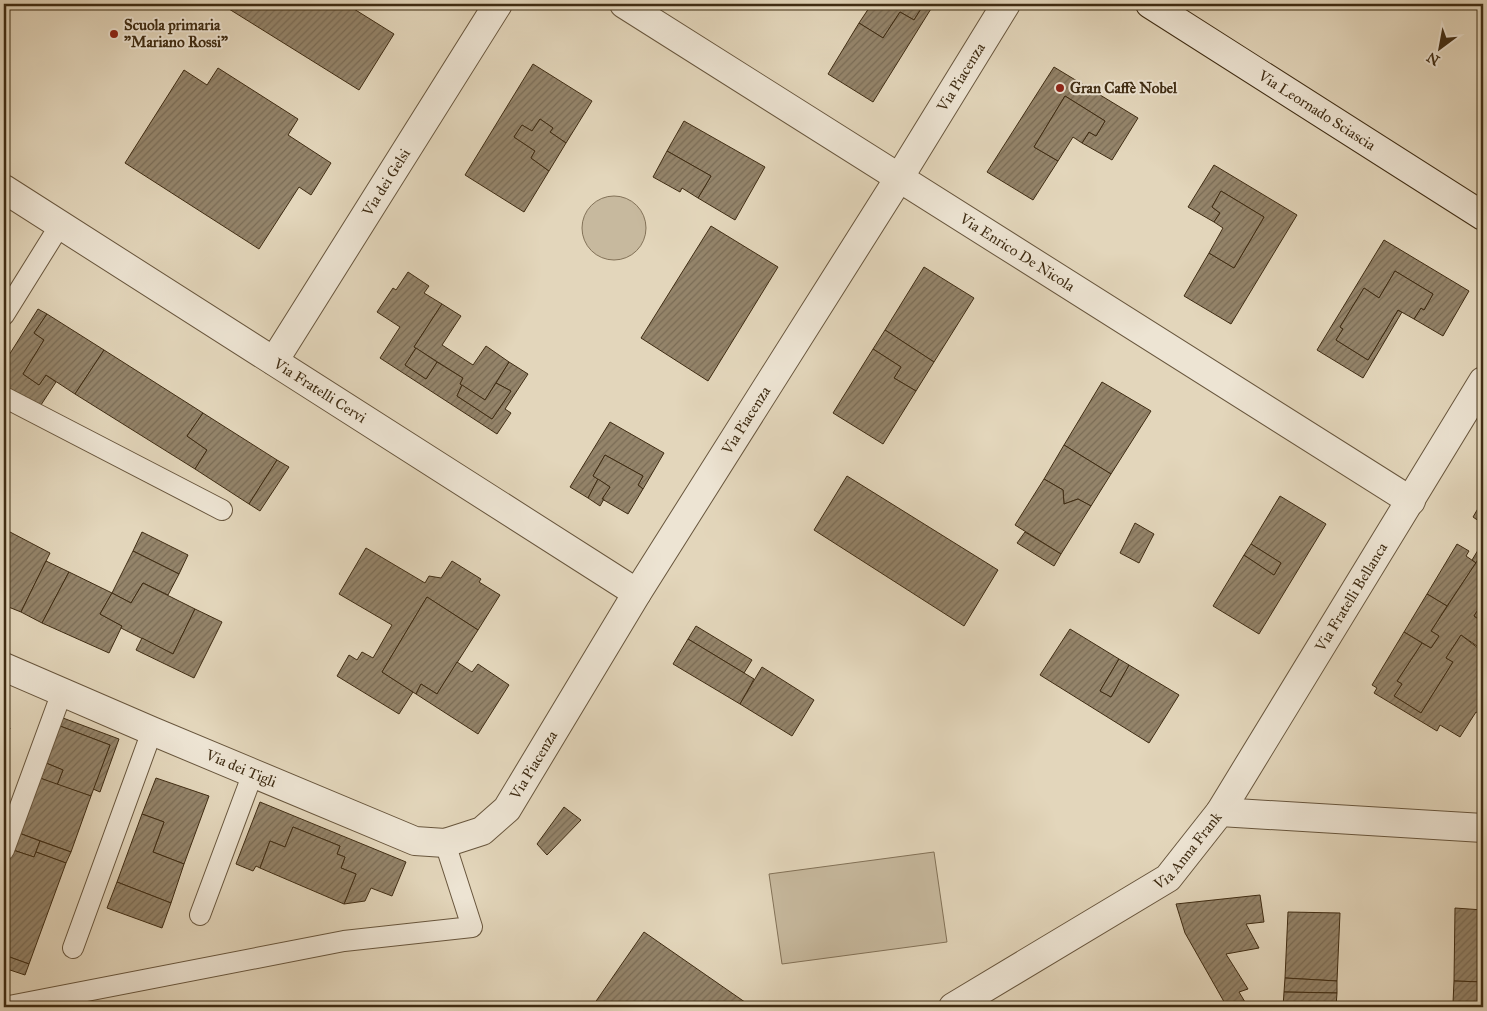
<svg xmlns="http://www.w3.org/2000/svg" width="1487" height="1011" viewBox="0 0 1487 1011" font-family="'IM FELL Great Primer',serif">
  <defs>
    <pattern id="building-hatch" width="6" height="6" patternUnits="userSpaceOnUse" patternTransform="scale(1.25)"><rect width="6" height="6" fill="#94846a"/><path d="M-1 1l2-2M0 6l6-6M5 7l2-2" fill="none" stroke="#7a6c56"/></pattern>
  </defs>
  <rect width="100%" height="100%" fill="#e3d6bb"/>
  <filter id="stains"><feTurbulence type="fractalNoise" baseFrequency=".004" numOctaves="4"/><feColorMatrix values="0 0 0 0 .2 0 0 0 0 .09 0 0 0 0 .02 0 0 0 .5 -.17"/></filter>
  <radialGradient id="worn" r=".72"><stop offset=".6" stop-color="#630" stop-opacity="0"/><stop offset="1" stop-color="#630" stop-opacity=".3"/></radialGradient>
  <g fill="#c7b99e" stroke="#837258">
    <circle cx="614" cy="228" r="32"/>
    <polygon points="934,852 947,942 782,964 769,874"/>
  </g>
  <g fill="url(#building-hatch)" stroke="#3f2c13">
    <polygon points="221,4 346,4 394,34 359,90"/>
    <polygon points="862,4 924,4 914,20 900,12 883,38 859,23 869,8"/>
    <polygon points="924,4 934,4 873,102 828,74 859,23 883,38 900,12 914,20"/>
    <polygon points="533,64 592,101 566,143 550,132 553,128 540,119 532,131 522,125 514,137 535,151 531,158 549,171 524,212 465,175"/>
    <polygon points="1054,67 1138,118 1112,160 1082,143 1089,132 1096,136 1105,121 1065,96 1034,147 1058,161 1033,200 987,172"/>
    <polygon points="218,68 298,119 288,135 331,163 311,195 299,187 259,249 125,163 184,70 207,85"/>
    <polygon points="1065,96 1105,121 1096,136 1089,132 1082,143 1073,137 1058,161 1034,147"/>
    <polygon points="540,119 553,128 550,132 566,143 549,171 531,158 535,151 514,137 522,125 532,131"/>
    <polygon points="684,121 765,167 735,220 698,198 711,176 667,151"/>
    <polygon points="667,151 711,176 698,198 682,188 680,192 653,177"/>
    <polygon points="1214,165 1297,215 1231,324 1184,296 1209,253 1234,268 1264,217 1221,191 1212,207 1220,213 1214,222 1188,207"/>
    <polygon points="1221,191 1264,217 1234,268 1209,253 1223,228 1214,222 1220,213 1212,207"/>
    <polygon points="711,226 778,267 708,381 641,338"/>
    <polygon points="1384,240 1469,291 1443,336 1414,319 1421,308 1424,310 1433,294 1395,271 1379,298 1364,288 1340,327 1343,329 1336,340 1368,360 1398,310 1402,312 1363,378 1317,350"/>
    <polygon points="924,267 974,298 934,362 885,330"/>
    <polygon points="1395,271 1433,294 1424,310 1421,308 1414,319 1398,310 1368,360 1336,340 1343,329 1340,327 1364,288 1379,298"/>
    <polygon points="408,272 429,286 424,293 442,304 414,347 416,348 405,365 426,379 437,362 463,378 460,384 462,385 457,396 492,419 511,391 496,383 509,362 528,374 505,409 511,413 497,434 380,358 400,327 377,312 393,288 396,290"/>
    <polygon points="442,304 461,316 442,345 473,365 486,346 509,362 485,400 460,384 463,378 414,347"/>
    <polygon points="38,309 47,314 34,333 44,340 23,374 39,385 46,375 56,382 37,411 4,390 4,363"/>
    <polygon points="47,314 104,350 75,394 46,375 39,385 23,374 44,340 34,333"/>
    <polygon points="885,330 934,362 916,391 894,378 901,367 873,349"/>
    <polygon points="416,348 437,362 426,379 405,365"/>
    <polygon points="873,349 901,367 894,378 916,391 883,444 833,413"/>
    <polygon points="104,350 203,413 187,436 207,450 195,469 75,394"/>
    <polygon points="1102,382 1151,411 1111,474 1064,445"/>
    <polygon points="496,383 511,391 492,419 457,396 462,385 485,400"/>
    <polygon points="203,413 277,460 249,504 195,469 207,450 187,436"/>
    <polygon points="610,422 664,453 643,489 638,485 643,476 605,455 593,476 598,479 588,498 570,487"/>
    <polygon points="1064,445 1111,474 1091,506 1078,499 1064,504 1063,490 1044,479"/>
    <polygon points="605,455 643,476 638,485 643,489 628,514 602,499 610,487 593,476"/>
    <polygon points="277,460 289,467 260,511 249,504"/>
    <polygon points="847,476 998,570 964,626 814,530"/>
    <polygon points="598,479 610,487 602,499 604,499 600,506 588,498"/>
    <polygon points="1044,479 1063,490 1064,504 1078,499 1091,506 1061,554 1015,525"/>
    <polygon points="1280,496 1326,524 1259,634 1213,606 1244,555 1274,575 1281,563 1251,544"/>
    <polygon points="1483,500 1483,524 1473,517"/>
    <polygon points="1135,523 1154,534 1139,563 1120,553"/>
    <polygon points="10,532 50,553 21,612 6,606 4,609 4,562 6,558 4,557 4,545"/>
    <polygon points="142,532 188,555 179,574 133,551"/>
    <polygon points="1025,532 1061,554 1054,566 1017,543"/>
    <polygon points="1483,542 1483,552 1476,563 1472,560"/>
    <polygon points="1251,544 1281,563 1274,575 1244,555"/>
    <polygon points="1457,544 1469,551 1466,556 1476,563 1447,606 1427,594"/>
    <polygon points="366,548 425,583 429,576 441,578 452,561 481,579 479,582 500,595 478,630 427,597 382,672 413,692 399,714 337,676 349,655 357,660 362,652 373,658 392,625 339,594"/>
    <polygon points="133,551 179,574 168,595 143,583 131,603 112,593"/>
    <polygon points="1483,552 1483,602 1474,616 1483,622 1483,636 1477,646 1461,635 1446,658 1453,662 1421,713 1394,696 1402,684 1397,681 1422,643 1431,648 1439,636 1431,631"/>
    <polygon points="46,561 69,572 42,623 21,612"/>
    <polygon points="69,572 112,593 100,614 122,626 109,653 42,623"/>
    <polygon points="143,583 195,609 173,654 121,628 122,626 100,614 112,593 131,603"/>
    <polygon points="1427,594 1447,606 1431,631 1439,636 1431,648 1404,632"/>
    <polygon points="427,597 478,630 437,694 421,684 416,694 382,672"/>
    <polygon points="1483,602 1483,622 1474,616"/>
    <polygon points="195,609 222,622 194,678 136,650 142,638 173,654"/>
    <polygon points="696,626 752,660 744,673 688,639"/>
    <polygon points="1070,629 1119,659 1100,691 1111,697 1129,665 1179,695 1149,743 1040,675"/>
    <polygon points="1404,632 1422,643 1397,681 1402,684 1394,696 1421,713 1453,662 1446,658 1461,635 1483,652 1483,704 1478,713 1476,712 1460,737 1440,725 1437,731 1374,693 1377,688 1372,685"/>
    <polygon points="688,639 754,679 740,704 673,664"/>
    <polygon points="1119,659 1129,665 1111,697 1100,691"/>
    <polygon points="457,662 472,672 478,664 509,685 478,734 416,694 421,684 437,694"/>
    <polygon points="762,667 814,700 792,736 740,704"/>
    <polygon points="55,715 119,739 100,792 93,789 110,745 60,726"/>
    <polygon points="4,726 10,728 4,746"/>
    <polygon points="60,726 110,745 91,796 57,785 63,770 46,763"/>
    <polygon points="46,763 63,770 57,785 40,778"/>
    <polygon points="40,778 91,796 71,852 19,833"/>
    <polygon points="156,778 209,796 184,864 153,852 164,822 142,814"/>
    <polygon points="260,802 406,862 392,896 371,888 365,901 344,904 356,874 341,868 345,857 337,854 340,846 293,827 285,847 270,841 260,868 256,866 253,871 236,864"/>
    <polygon points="564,807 581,820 547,855 537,844"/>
    <polygon points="142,814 164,822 153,852 184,864 171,903 117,882"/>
    <polygon points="293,827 340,846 337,854 345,857 341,868 356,874 344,904 260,868 270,841 285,847"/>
    <polygon points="19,833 40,841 34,857 13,850"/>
    <polygon points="40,841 71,852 66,863 36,852"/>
    <polygon points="13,850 34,857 36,852 66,863 29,964 4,955 4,875"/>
    <polygon points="117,882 171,903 162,928 107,908"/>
    <polygon points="1260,895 1264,922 1246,924 1259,948 1226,954 1248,989 1239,992 1248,1007 1227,1007 1185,933 1176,904"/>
    <polygon points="1455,908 1483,910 1483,982 1454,981"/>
    <polygon points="1288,912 1340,913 1337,981 1285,978"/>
    <polygon points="644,932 752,1007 592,1007"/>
    <polygon points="4,955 29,964 25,975 4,968"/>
    <polygon points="1285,978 1337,981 1337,993 1284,992"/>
    <polygon points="1454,981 1483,982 1483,1004 1453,1003"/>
    <polygon points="1284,992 1337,993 1336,1007 1283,1007"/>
    <polygon points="1453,1003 1483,1004 1483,1007 1452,1007"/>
  </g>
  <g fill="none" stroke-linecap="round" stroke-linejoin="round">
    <g stroke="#68563d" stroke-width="22">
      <g id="lane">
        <polyline points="4,315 60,225"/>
        <polyline points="4,397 222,510"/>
        <polyline points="4,850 62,692"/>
        <polyline points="200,915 253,773"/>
        <polyline points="73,948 152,731"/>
        <polyline points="4,1007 344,941 472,927 445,843"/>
      </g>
    </g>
    <g stroke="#68563d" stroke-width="30">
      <g id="street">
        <path id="s1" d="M624 4 1411 501"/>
        <path id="s2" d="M4 189 637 593"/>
        <path id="s3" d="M274 361 498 4"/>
        <path id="s4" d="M4 667 152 731 415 841 445 843 482 831 507 809 637 593 899 178 1006 4"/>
        <path id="s5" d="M1220 812 1483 381"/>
        <path id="s6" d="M953 1007 1168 878 1220 812 1483 828"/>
      </g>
    </g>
    <g stroke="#3f2c13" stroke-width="30">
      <g id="secondary">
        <path id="s7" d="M1150 4 1483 216"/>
      </g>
    </g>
    <use href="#lane" stroke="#ede4d3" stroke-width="20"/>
    <use href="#street" stroke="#ede4d3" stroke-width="28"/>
    <use href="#secondary" stroke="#ede4d3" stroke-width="28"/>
  </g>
  <g fill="#8f2418" stroke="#ede4d3" stroke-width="2">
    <circle cx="114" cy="34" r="5"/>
    <circle cx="1060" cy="88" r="5"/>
  </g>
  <g text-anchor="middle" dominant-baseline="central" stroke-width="4" stroke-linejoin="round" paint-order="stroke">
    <g font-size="15" font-weight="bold" fill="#3f2c13" stroke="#ede4d3" text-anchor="start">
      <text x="124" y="25">Scuola primaria<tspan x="124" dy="17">"Mariano Rossi"</tspan></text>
      <text x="1070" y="88">Gran Caffè Nobel</text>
    </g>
    <g font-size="15" fill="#3f2c13" stroke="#ede4d3">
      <text stroke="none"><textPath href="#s4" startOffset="1410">Via Piacenza</textPath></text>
      <text stroke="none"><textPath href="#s7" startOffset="198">Via Leornado Sciascia</textPath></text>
      <text stroke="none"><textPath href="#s3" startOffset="211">Via dei Gelsi</textPath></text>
      <text stroke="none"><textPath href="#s1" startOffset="465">Via Enrico De Nicola</textPath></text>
      <text stroke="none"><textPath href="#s2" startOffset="375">Via Fratelli Cervi</textPath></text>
      <text stroke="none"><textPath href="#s4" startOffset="1005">Via Piacenza</textPath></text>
      <text stroke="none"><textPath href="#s5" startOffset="252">Via Fratelli Bellanca</textPath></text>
      <text stroke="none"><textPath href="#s4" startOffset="600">Via Piacenza</textPath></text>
      <text stroke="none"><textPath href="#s4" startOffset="258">Via dei Tigli</textPath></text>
      <text stroke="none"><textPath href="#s6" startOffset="284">Via Anna Frank</textPath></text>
    </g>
  </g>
  <rect width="1487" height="1011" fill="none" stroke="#e3d6bb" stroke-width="20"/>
  <rect x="5" y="5" width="1477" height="1001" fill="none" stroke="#3f2c13" stroke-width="2.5"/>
  <rect x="10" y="10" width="1467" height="991" fill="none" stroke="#3f2c13"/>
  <g transform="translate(1440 48) rotate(212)" stroke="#ede4d3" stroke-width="4" paint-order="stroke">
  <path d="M0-4L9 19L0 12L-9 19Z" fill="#3f2c13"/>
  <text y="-8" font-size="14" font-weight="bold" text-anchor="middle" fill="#3f2c13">N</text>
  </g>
  <rect width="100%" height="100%" filter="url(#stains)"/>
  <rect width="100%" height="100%" fill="url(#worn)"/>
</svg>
